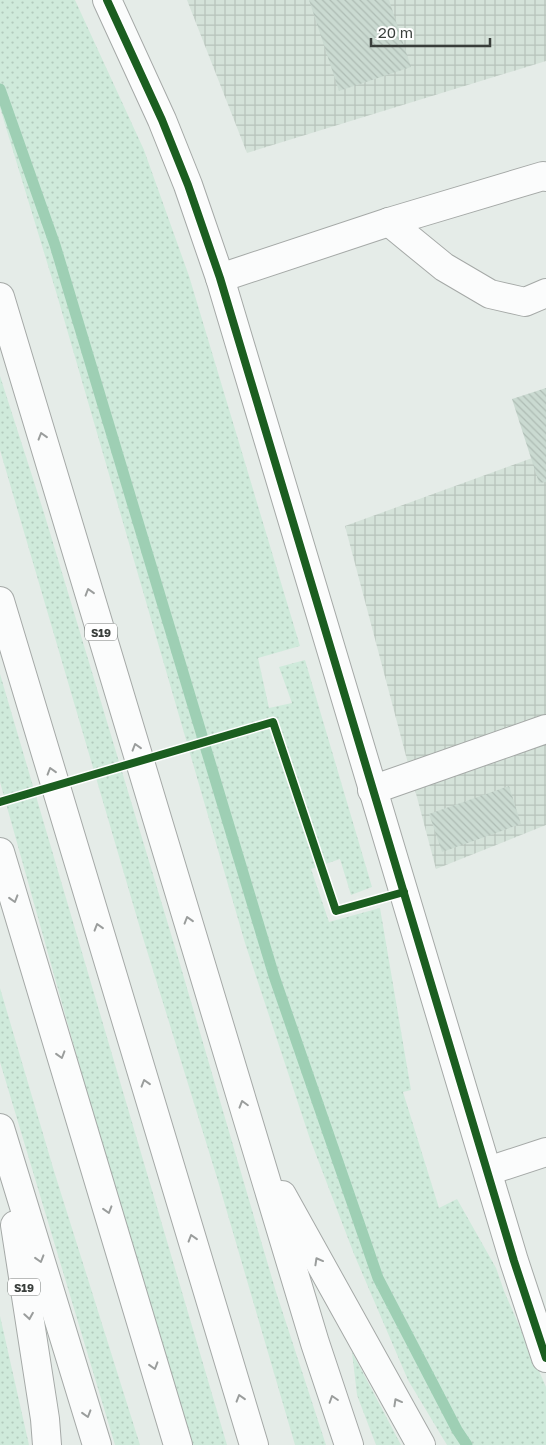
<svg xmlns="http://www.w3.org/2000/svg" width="546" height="1445" viewBox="0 0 546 1445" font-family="'Golos Text',sans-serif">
  <defs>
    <pattern id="industrial-grid" width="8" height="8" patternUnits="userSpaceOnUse" patternTransform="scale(1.25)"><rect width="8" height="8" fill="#d4e2d9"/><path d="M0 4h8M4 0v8" fill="none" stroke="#b7c3bb"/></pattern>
    <pattern id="grass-dots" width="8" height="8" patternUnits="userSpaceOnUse" patternTransform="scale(1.25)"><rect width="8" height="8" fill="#cfeadb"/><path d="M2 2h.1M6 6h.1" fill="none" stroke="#b2cabd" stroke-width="1.8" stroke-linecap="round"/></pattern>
    <pattern id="building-back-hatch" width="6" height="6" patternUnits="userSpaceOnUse" patternTransform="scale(1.25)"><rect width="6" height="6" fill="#cadad1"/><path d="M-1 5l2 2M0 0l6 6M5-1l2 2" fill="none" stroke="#aebcb4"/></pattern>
  </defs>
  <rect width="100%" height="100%" fill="#e5ece8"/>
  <g fill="url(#industrial-grid)">
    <polygon points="187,0 546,0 546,61 247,153"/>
    <polygon points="546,453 546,825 436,869 345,526"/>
  </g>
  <g fill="url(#grass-dots)">
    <polygon points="0,0 75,0 144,150 189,276 300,646 258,658 269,708 292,703 279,667 305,660 372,887 351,895 340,859 311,869 329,922 380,908 411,1090 403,1092 439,1208 457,1199 496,1268 504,1291 546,1387 546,1445 447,1445 408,1380 354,1254 310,1139 245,943 57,295 0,108"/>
    <polygon points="0,376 44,513 177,954 276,1292 326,1445 295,1445 218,1181 140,928 0,450"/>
    <polygon points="0,674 227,1445 192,1445 137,1271 0,782"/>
    <polygon points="0,988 54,1171 140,1445 115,1445 0,1062"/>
    <polygon points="0,1316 29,1445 0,1445"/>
    <polygon points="352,1352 401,1445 376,1445 357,1395"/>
  </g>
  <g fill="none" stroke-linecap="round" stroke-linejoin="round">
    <polyline stroke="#9ecfb4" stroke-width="11" points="0,89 55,245 274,976 378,1278 457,1430 467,1445"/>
  </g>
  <g fill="url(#building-back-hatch)">
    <polygon points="309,0 389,0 411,67 339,91"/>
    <polygon points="546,388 546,482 539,483 512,399"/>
    <polygon points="509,786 521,824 442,852 429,814"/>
  </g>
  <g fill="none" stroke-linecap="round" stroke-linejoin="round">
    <g stroke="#a5a9a7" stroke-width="30">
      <g id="minor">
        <polyline points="107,0 162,120 188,185 220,278 514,1261 546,1358"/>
        <polyline points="389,222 444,267 490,294 525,302 546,293"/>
        <polyline points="220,278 389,222 543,176 546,177"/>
        <polyline points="372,790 546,729"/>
        <polyline points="488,1171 546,1152"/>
      </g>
    </g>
    <g stroke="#a5a9a7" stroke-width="30">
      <g id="major">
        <polyline points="0,601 254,1445"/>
        <polyline points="0,852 178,1445"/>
      </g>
    </g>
    <g stroke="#a5a9a7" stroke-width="30">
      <g id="highway">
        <polyline points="0,297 315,1343 349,1445"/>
        <polyline points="0,1128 97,1445"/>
        <polyline points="282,1195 421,1445"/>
        <polyline points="15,1225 45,1419 47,1445"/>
      </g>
    </g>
    <use href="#minor" stroke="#fbfcfc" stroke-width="28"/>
    <use href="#major" stroke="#fbfcfc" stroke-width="28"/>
    <use href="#highway" stroke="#fbfcfc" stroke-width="28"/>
    <g stroke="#fff" stroke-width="11">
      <g id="cycleway">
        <polyline points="107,0 162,120 188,185 220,278 514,1261 546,1358"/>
        <polyline points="0,802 273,722 336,911 404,892"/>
      </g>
    </g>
    <use href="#cycleway" stroke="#1b5e20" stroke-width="8"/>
  </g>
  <defs><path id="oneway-chevron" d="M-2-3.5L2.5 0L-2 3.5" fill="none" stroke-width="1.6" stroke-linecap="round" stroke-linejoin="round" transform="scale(1.25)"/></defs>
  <g stroke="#9a9d9c">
    <use href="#oneway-chevron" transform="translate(42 436) rotate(-107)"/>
    <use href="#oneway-chevron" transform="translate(89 592) rotate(-107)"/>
    <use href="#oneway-chevron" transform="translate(136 747) rotate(-107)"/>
    <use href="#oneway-chevron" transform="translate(51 771) rotate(-107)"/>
    <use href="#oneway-chevron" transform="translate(14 899) rotate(73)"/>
    <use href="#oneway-chevron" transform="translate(188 920) rotate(-107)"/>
    <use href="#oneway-chevron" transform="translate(98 927) rotate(-107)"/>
    <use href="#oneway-chevron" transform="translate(61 1055) rotate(73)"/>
    <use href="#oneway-chevron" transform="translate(145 1083) rotate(-107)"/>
    <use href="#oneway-chevron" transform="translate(243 1104) rotate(-106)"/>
    <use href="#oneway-chevron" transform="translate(108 1210) rotate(73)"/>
    <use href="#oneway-chevron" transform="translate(192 1238) rotate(-107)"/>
    <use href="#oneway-chevron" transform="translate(40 1259) rotate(73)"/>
    <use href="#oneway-chevron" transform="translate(318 1261) rotate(-119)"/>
    <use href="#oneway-chevron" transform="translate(29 1316) rotate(81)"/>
    <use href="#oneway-chevron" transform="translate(154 1366) rotate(73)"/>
    <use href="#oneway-chevron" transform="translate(240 1398) rotate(-107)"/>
    <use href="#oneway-chevron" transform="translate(333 1399) rotate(-108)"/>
    <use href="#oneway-chevron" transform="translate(397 1402) rotate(-119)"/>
    <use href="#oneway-chevron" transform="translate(87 1414) rotate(73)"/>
  </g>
  <g text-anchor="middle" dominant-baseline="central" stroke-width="4" stroke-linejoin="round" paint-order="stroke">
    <g fill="#fff" stroke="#747876" stroke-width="1">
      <rect x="85" y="623.5" width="32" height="17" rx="4"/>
      <rect x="8" y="1278.5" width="32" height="17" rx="4"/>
    </g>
    <g font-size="11" font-weight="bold" fill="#393e3b">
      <text x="101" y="632">S19</text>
      <text x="24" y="1287">S19</text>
    </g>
  </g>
  <path d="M371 38v8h119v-8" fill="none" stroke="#393e3b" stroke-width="2.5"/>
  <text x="378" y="38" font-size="15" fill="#393e3b" stroke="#ffffff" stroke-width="4" paint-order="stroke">20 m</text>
</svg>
